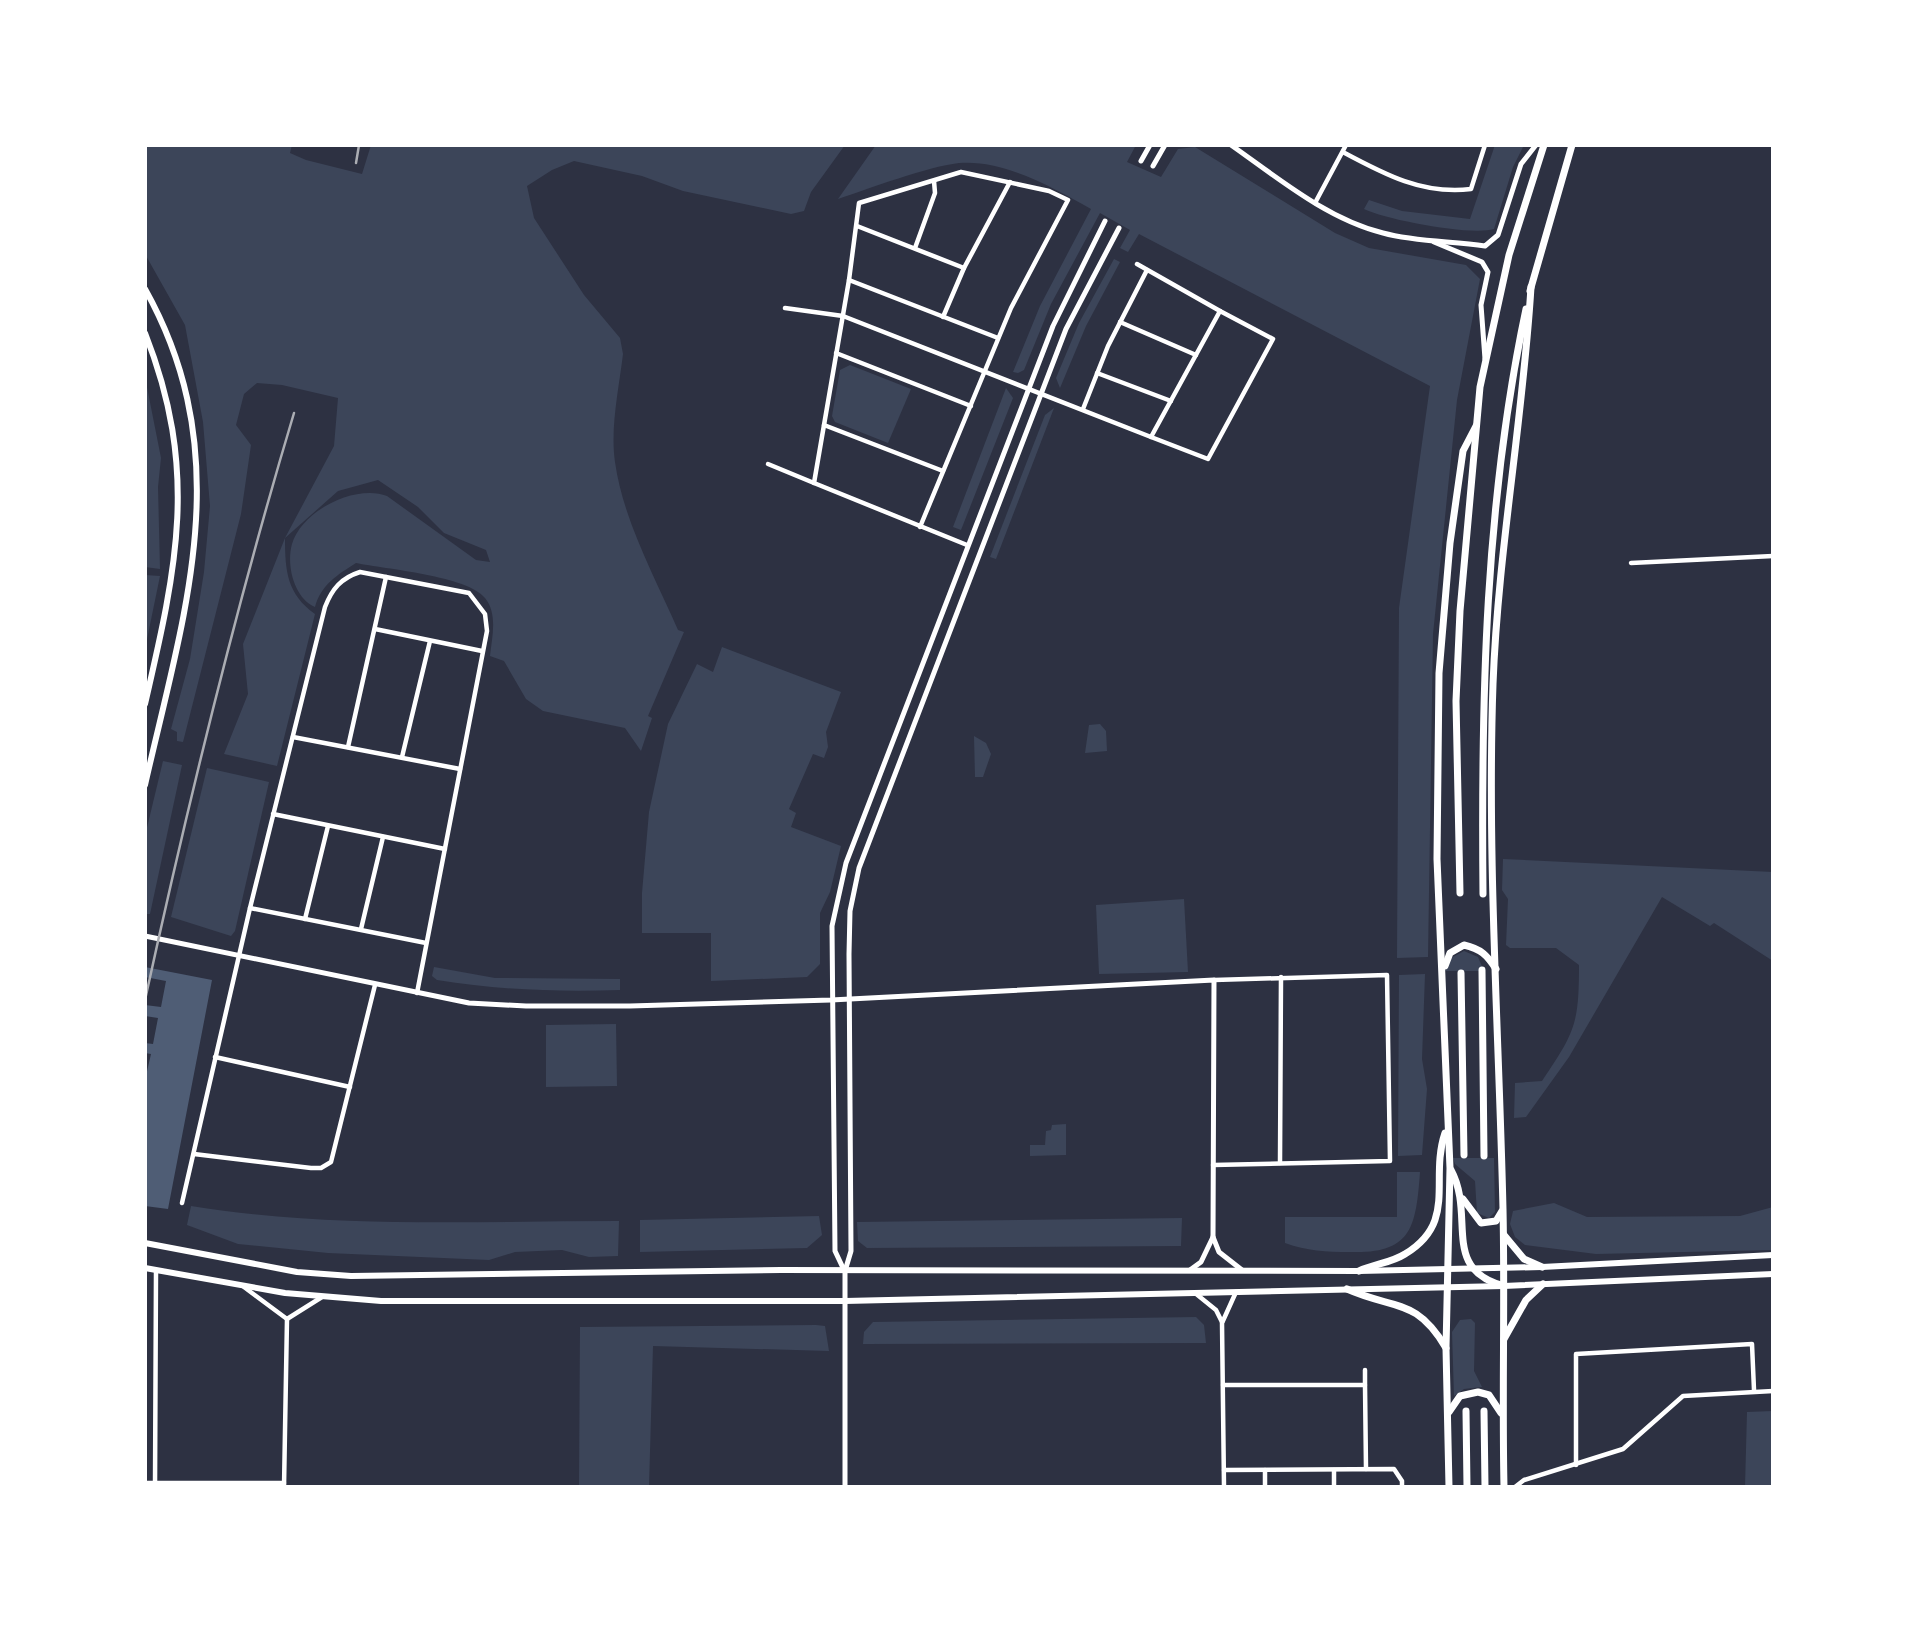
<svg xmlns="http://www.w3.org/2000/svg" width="1918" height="1632" viewBox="0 0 1918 1632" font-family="'Roboto Condensed',sans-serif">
  <rect width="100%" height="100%" fill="#2d3142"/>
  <g fill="#3c4559">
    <path d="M145 145H292L290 153 306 160 362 174 371 145H845L811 192 804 211 791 214 683 191 642 176 574 161 552 170 527 186 534 218 584 295 620 338 623 354C619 388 610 428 615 462 623 520 655 577 678 630L684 632 648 716 652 718 641 751 625 728 543 711 526 699 504 661 490 656C492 637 498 614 485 598 468 576 385 569 356 563 337 575 321 585 315 607 294 598 286 565 292 544 302 510 356 484 387 496L476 560 490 562 486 550 444 533 418 507 378 480 338 491 285 538C285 571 287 594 315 614L277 766 224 754 248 694 243 644 285 538 334 446 338 398 282 385 257 383 244 394 236 425 251 445 241 514 183 742 177 741V732L171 729 190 659 204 572 210 506 203 422 185 325 145 254Z"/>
    <path d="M876 145H1136L1127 162 1161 177 1178 149 1195 147 1335 233 1369 248 1466 265 1480 279 1457 400 1433 634 1428 957 1397 958 1399 608 1430 386 1139 234 1128 252 1120 248 1130 230 1100 213 1051 304 1024 370 1018 373 1013 372 1040 306 1091 209C1054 188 1003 159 959 163 926 167 871 188 838 199Z"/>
    <path d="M1495 145H1524L1513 167 1494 229C1471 236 1387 220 1364 209L1369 200 1402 211 1470 219Z"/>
    <polygon points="1114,259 1120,262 1086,326 1060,388 1056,378 1079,323"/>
    <polygon points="850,365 911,389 888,443 835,422 832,416 840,370"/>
    <polygon points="145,377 161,458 158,487 160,569 145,567"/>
    <polygon points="1006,388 1013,398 961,530 953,527"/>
    <polygon points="1054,408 996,559 990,557 1045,415"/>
    <polygon points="145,575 160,576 145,649"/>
    <polygon points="722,647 841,692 826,732 828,747 824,758 813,754 789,809 796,813 791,827 841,846 830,892 820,913 820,964 807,977 711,981 711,933 642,933 642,893 649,812 668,724 697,664 713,672"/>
    <polygon points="1100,724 1106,731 1107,751 1085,753 1089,725"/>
    <polygon points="974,736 986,743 991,754 983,777 975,777"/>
    <polygon points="163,761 182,765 150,914 145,914 145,836"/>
    <polygon points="207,768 269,782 235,931 231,936 171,917"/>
    <path d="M1503 859 1773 872V961L1714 923 1710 926 1662 897 1569 1057 1526 1117 1514 1118 1515 1083 1542 1081C1575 1032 1579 1024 1579 965L1556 948H1510L1506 945 1508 899 1502 890Z"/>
    <polygon points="1184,899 1188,972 1099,974 1096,905"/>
    <polygon points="1464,951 1478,957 1484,971 1445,971 1451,958"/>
    <path d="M434 967 495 978 620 979V990C558 992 499 990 437 980L432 976Z"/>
    <polygon points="1425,974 1422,1059 1427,1089 1422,1155 1398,1156 1399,975"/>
    <polygon points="616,1024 617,1086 546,1087 546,1025"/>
    <polygon points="1066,1124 1066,1155 1030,1156 1030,1145 1045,1145 1046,1131 1051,1130 1052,1125"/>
    <polygon points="1453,1158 1494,1158 1495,1212 1489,1218 1477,1213 1475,1181 1455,1164"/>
    <path d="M1397 1172H1420C1416 1227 1412 1254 1350 1252 1326 1252 1307 1251 1285 1243V1217H1397Z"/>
    <polygon points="1554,1203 1587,1217 1740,1216 1773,1207 1773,1250 1596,1254 1525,1245 1515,1237 1510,1224 1513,1211"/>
    <path d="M191 1206C332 1229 476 1221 619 1221L618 1256 589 1257 562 1250 515 1252 489 1260 328 1253 238 1244 187 1225Z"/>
    <polygon points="819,1216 822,1235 807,1248 640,1252 640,1220"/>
    <polygon points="1182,1218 1181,1246 867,1248 858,1241 857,1222"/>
    <polygon points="1196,1317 1204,1325 1206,1343 863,1344 864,1332 873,1322"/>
    <polygon points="1471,1319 1475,1323 1474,1371 1482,1387 1464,1389 1454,1396 1452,1332 1460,1320"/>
    <polygon points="816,1325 825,1326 829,1351 653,1346 649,1487 579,1487 580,1327"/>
    <polygon points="1773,1411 1773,1487 1745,1487 1747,1412"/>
  </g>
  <polygon fill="#4f5d75" points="145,967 212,980 168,1209 145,1206 145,1080 151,1054 145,1053 145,1043 153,1044 158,1018 145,1016 145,1005 161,1007 166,981 145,977"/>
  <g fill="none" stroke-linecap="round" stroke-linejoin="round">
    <g stroke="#fff" stroke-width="4.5">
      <path d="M1343 152C1384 174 1423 195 1471 189L1485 145"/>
      <polyline points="1315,203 1346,145"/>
      <polyline points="857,226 964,268"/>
      <polyline points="915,248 935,193 934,181"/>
      <polyline points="849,280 998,338"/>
      <polyline points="785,308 843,316 1151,437 1220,311 1137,264"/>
      <polyline points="943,317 964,268 1010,182"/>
      <polyline points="1120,322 1196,355"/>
      <polyline points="836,353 971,406"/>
      <polyline points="1097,373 1171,401"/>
      <polyline points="1083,409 1108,346 1147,270"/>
      <polyline points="824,425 943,471"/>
      <polyline points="1151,437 1208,459 1273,339 1220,311"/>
      <polyline points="768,464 814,483"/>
      <polyline points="920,527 1011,308 1068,200 1049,191 961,172 859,203 849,280 814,483 967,545"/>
      <polyline points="1631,563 1773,556"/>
      <polyline points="375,629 482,651"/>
      <polyline points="293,737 460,769"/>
      <polyline points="348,747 386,577"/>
      <polyline points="402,757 430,641"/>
      <polyline points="273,814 445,849"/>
      <polyline points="250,908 426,943"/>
      <polyline points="305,919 328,826"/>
      <polyline points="361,929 383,837"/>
      <polyline points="215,1057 350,1087"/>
      <polyline points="194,1154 311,1168 321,1168 331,1162 375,985"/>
      <polyline points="1280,1163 1281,977"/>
      <polyline points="1213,1165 1390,1161 1387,975 1214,980"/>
      <path d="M182 1203 250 908 325 607C332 589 341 578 360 572L469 593 485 614 487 631 417 993"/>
      <polyline points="244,1287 287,1319"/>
      <polyline points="1195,1293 1216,1310 1222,1322"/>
      <polyline points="287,1319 322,1297"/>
      <polyline points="1365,1370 1365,1385"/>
      <polyline points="1223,1385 1365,1385 1366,1469"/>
      <polyline points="1576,1465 1576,1354 1752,1344 1754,1390"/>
      <polyline points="1224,1470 1394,1469 1402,1481 1402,1487"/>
      <polyline points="1265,1470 1265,1487"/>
      <polyline points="145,1483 284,1483"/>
      <polyline points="155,1487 156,1271"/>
      <polyline points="284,1487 287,1319"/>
      <polyline points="1224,1487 1222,1323 1236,1292"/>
      <polyline points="1334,1487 1334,1470"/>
      <polyline points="1515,1487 1524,1480 1623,1449 1683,1396 1773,1391"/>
    </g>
    <g stroke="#fff" stroke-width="5">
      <path d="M1231 145C1278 178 1327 219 1383 233 1416 242 1451 241 1485 246L1498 235 1521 164 1536 145"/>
      <polyline points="1141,161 1150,145"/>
      <polyline points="1153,166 1165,145"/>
      <polyline points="1434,242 1482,262 1488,272 1481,305 1485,359"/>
      <polyline points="145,936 469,1003 526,1006 630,1006 831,1000 1214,980 1213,1237 1201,1262 1190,1270"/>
      <polyline points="1213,1237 1219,1252 1242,1270"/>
      <polyline points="844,1270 835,1251 832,926 846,863 1053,326 1105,221"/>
      <polyline points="845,1487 845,1271 851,1251 849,954 850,911 859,868 1066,329 1119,228"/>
    </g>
    <g stroke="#fff" stroke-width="6">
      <path d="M145 289C239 457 184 613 145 785"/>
      <path d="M145 333C199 470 177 566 145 704"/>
      <polyline points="145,1243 297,1272 351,1276 781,1270 1359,1271 1542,1267 1773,1255"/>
      <polyline points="145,1268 285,1293 381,1301 845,1301 1504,1286 1773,1274"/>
    </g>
    <g stroke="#fff" stroke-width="7">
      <polyline points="1530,291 1572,145"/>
      <polyline points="1460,893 1456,701 1460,611 1480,387 1509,255 1544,145"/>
      <path d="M1483 894C1481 697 1485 502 1526 309"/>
      <path d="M1445 966 1450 953 1464 945C1481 949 1487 955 1496 969"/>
      <polyline points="1482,970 1484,1156"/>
      <polyline points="1461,973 1464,1155"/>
      <path d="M1451 1170C1476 1216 1440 1269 1504 1286"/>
      <polyline points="1463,1199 1481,1223 1496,1221 1502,1211"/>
      <polyline points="1504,1235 1524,1259 1542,1267"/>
      <path d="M1359 1271C1374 1264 1391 1263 1405 1254 1458 1222 1429 1180 1445 1133"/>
      <path d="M1347 1289C1394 1310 1416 1297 1446 1348"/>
      <polyline points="1504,1339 1526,1300 1543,1284"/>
      <polyline points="1466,1411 1467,1487"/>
      <polyline points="1484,1411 1485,1487"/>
      <polyline points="1449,1412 1460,1396 1478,1392 1489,1395 1501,1413"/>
      <polyline points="1449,1487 1446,1348 1450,1168 1437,859 1439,673 1450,543 1463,451 1476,426"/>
      <path d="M1504 1487C1502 1394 1505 1302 1503 1209 1499 1034 1487 858 1493 684 1498 551 1523 420 1531 287"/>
    </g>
    <g stroke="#abadb3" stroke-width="2.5">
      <polyline points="356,163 359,145"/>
      <path d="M145 1000C188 803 236 606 294 413"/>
    </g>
  </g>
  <rect width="1918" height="1632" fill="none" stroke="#ffffff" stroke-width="294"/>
</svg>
